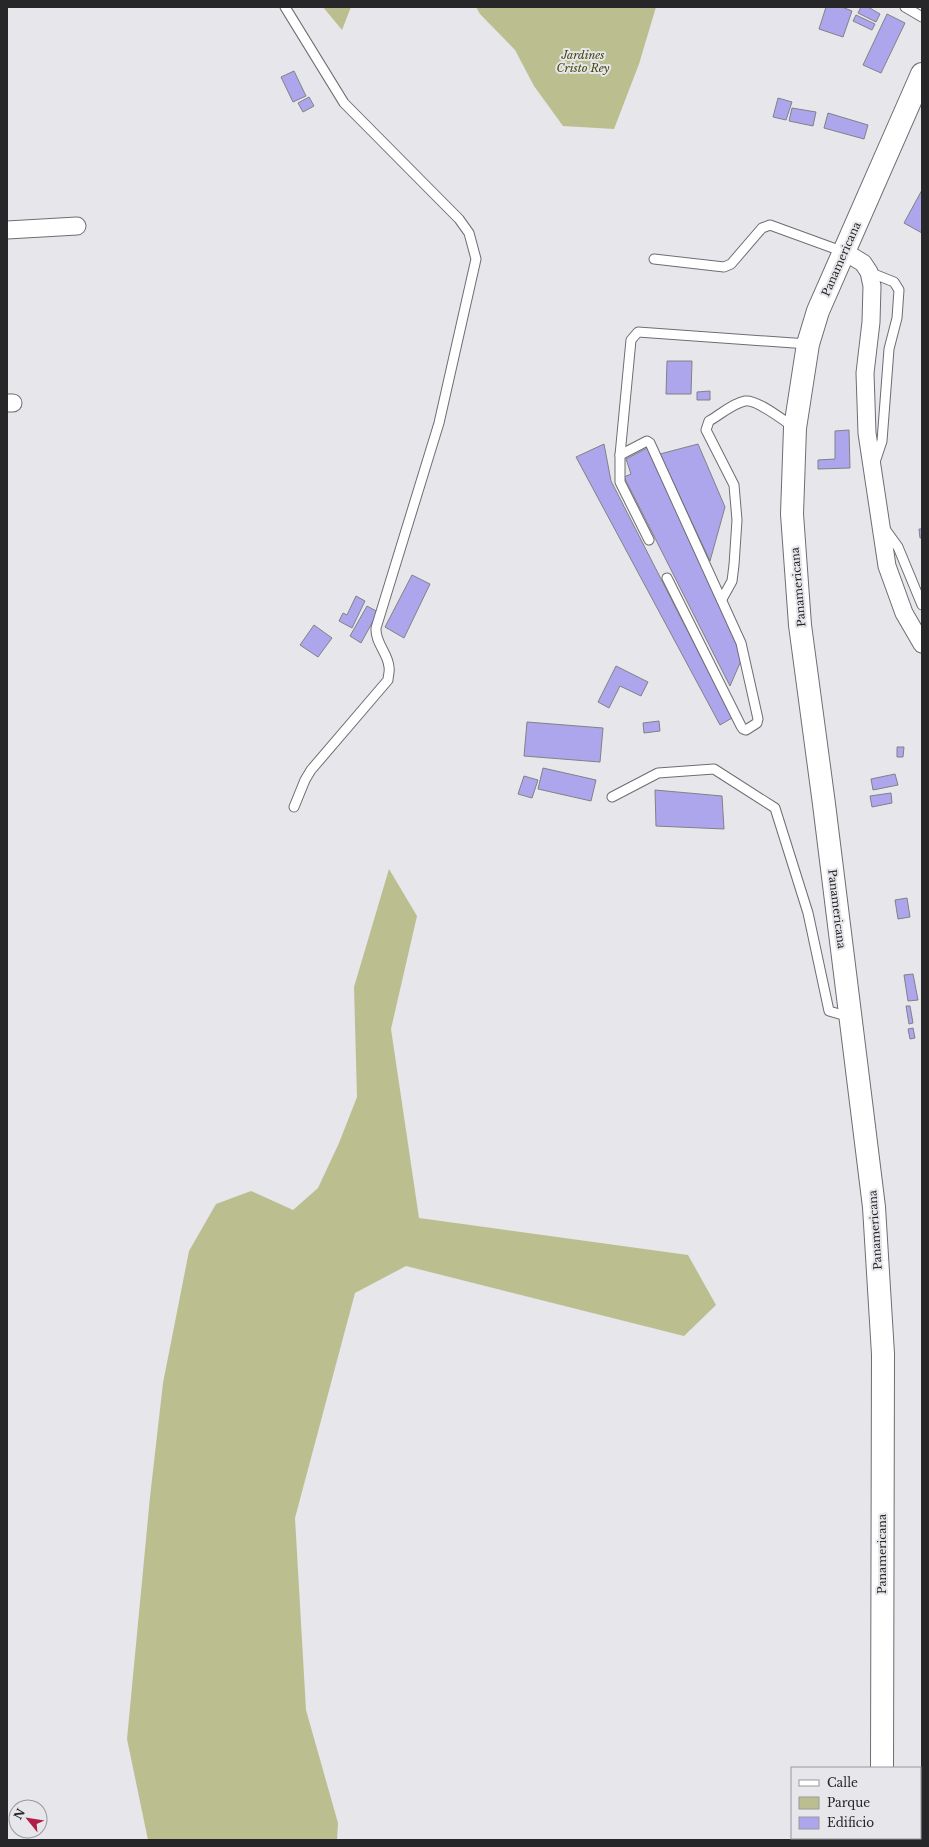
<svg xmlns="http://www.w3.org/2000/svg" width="929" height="1847" viewBox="0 0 929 1847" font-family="'Libre Baskerville',serif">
  <rect width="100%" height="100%" fill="#e6e6eb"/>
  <g fill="#bbbf90">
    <polygon points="323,7 351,7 342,30"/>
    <polygon points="476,7 656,7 639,64 614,129 563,126 534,86 515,50 480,14"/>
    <polygon points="389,869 417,916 391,1029 419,1218 688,1255 716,1305 684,1336 406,1266 355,1293 295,1518 306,1710 338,1823 337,1840 148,1840 127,1739 150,1497 163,1383 189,1251 216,1204 251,1191 293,1210 318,1188 339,1143 357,1097 354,987"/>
  </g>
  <g fill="#ada6ec" stroke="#818185">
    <polygon points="826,7 842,7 852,11 843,37 819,29"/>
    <polygon points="861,7 868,7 880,14 876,22 858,13"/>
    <polygon points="887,14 905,23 881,73 863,65"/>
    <polygon points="856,15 875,24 872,30 853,21"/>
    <polygon points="294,71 306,96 293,102 281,77"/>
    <polygon points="309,97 314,106 303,112 298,103"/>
    <polygon points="778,98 792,102 786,120 773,117"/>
    <polygon points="792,108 816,112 813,126 789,121"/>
    <polygon points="828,113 868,125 864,139 824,128"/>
    <polygon points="922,190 922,233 904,223"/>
    <polygon points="667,361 692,361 691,394 666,394"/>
    <polygon points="710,391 710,400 697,400 697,392"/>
    <polygon points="849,430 850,468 818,469 818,460 835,459 835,431"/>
    <polygon points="604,444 611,481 732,718 720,725 576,457"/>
    <polygon points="698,444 725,507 710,561 660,454"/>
    <polygon points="649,447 743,656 730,686 624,477 631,474 626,459"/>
    <polygon points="919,529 922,529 922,538 920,538"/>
    <polygon points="412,575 430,584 404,638 385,627"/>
    <polygon points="356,596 365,601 352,628 339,621 343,613 347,615"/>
    <polygon points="367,606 378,612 361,643 350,636"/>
    <polygon points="314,625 332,638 318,657 300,645"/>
    <polygon points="616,666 648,682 641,696 620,686 609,708 598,702"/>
    <polygon points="659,721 660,731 644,733 643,723"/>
    <polygon points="527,722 603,728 600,762 524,756"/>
    <polygon points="897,747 904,747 903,757 897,757"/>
    <polygon points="543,768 596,780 591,801 538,789"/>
    <polygon points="895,774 898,785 873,790 871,779"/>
    <polygon points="524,776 538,780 532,798 518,794"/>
    <polygon points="655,790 722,796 724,829 656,826"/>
    <polygon points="891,793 892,803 872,807 870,796"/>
    <polygon points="907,898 910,917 898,919 895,900"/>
    <polygon points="913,974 918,1000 908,1001 904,975"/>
    <polygon points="906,1006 910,1006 913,1023 909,1024"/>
    <polygon points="913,1028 915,1038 910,1039 908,1029"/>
    <rect x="850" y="1838" width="23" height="2"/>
  </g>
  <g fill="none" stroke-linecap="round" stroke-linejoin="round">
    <g stroke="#6e6d72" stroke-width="11">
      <g id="service">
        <path d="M285 7 344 103 459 219 469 233 476 259 439 423 376 628C375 643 388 653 389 667 390 671 388 676 388 680L311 770 305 780 294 807"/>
        <polyline points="905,7 922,17"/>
        <polyline points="654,259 724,267 731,264 762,228 770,225 844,252"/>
        <polyline points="869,272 894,282 899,290 897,318 889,349 882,441 875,462"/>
        <polyline points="620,455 647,441 650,443 741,643 758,719 757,723 746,730 743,729 741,726 667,578"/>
        <polyline points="885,529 898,547 922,605"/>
        <polyline points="649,540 620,482 620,455 631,340 638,332 808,344"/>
        <path d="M722 599 732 581 734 565 737 520 734 485 706 430 709 421C720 415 733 403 745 401 757 399 784 421 795 428"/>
        <polyline points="612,797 658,773 714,769 775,808 808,913 829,1011 850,1017"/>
        <polyline points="908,1838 908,1840"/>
      </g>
    </g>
    <g stroke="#6e6d72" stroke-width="19">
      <g id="minor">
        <polyline points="7,230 77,226"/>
        <polyline points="845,252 863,263 869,272 872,286 871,322 865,373 867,433 887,566 904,613 922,644"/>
        <polyline points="7,403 13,403"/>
      </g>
    </g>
    <g stroke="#6e6d72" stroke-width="24">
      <g id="primary">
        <polyline points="882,1768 883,1354 874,1207 824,804 800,625 792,514 795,428 808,344 818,311 922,74"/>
        <polyline points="882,1840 882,1838"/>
      </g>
    </g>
    <use href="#service" stroke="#fff" stroke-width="9"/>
    <use href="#minor" stroke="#fff" stroke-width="17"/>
    <use href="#primary" stroke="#fff" stroke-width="22"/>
  </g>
  <g text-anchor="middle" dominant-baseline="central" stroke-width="4" stroke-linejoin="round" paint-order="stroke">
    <g font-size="11" font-style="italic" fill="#434508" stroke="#e6e6eb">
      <text x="583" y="55">Jardines<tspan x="583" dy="13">Cristo Rey</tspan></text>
    </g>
    <g font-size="11" fill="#272729" stroke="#e6e6eb">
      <text transform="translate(841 259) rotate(-66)">Panamericana</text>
      <text transform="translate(798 587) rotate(-95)">Panamericana</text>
      <text transform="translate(837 909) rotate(83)">Panamericana</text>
      <text transform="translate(875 1230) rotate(-94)">Panamericana</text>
      <text transform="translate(882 1554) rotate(-90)">Panamericana</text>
    </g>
  </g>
  <rect width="929" height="1847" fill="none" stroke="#272729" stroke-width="16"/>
  <rect x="791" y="1767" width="130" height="72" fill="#e6e6eb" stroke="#9a9a9d"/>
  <rect x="799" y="1780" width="20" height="6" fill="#ffffff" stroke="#9a9a9d"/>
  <text x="827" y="1787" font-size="12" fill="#272729">Calle</text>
  <rect x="799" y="1797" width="20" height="12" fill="#bbbf90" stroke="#9a9a9d"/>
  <text x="827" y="1807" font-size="12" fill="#272729">Parque</text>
  <rect x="799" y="1817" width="20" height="12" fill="#ada6ec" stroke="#9a9a9d"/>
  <text x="827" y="1827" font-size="12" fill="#272729">Edificio</text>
  <g transform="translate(28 1819) rotate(300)"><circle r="19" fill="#e6e6eb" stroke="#9a9a9d"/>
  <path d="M0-3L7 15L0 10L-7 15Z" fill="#b01d47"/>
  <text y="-6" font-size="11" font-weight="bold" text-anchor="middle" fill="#272729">N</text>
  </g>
</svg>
